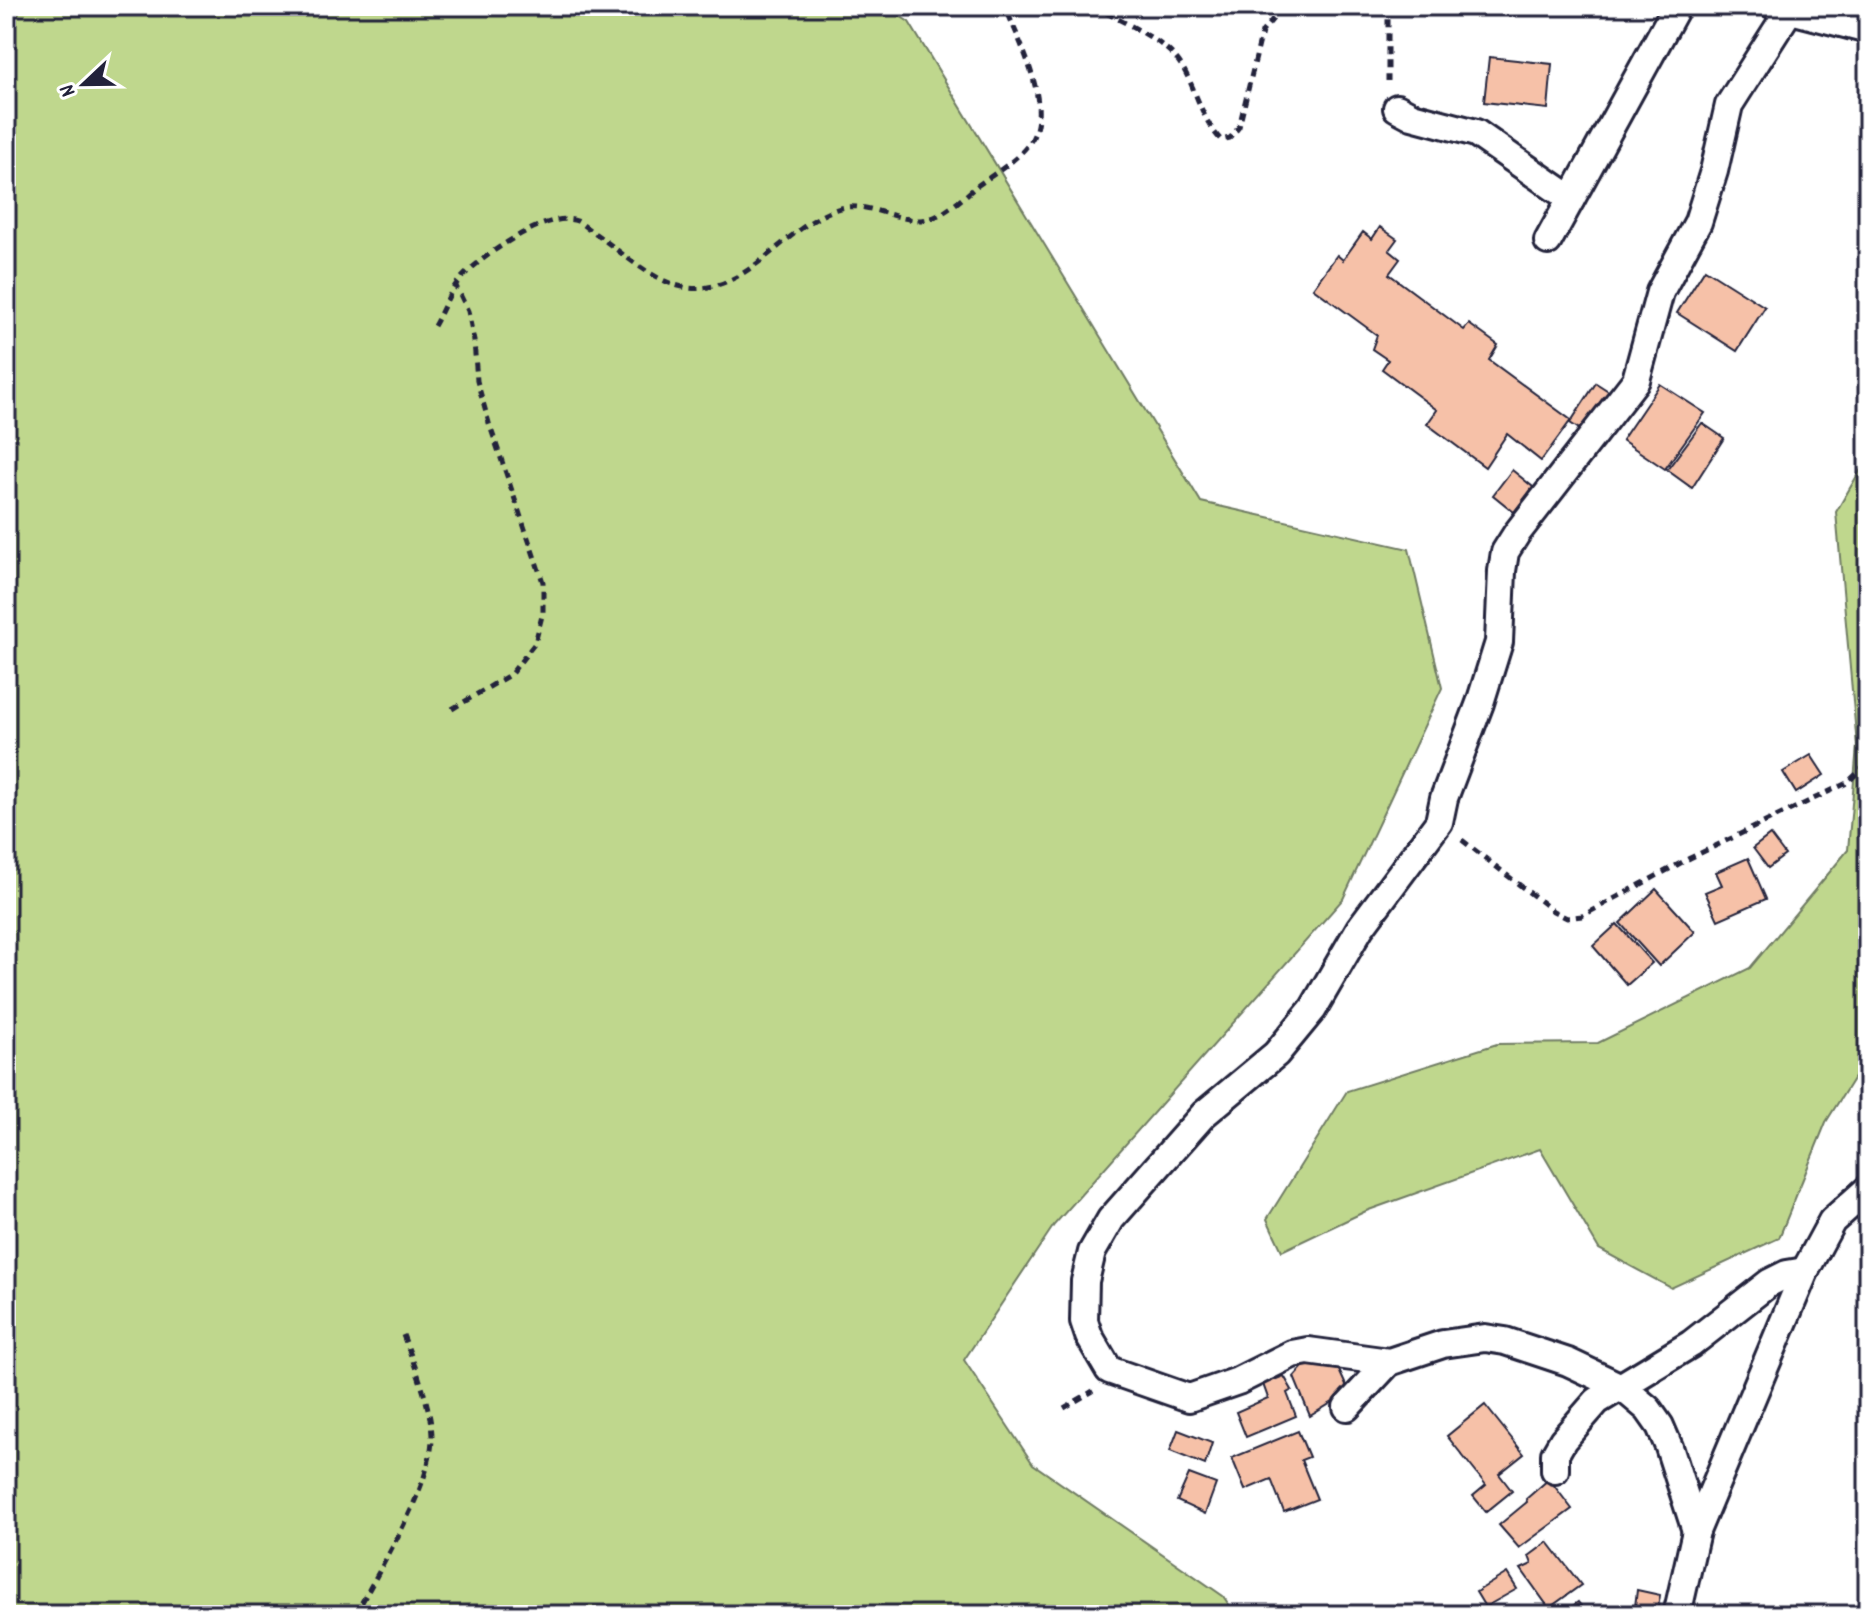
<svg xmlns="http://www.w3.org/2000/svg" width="1874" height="1621" viewBox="0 0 1874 1621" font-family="Dekko,sans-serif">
  <rect width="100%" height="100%" fill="#fff"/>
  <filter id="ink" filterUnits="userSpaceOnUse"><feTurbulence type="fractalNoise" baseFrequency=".0125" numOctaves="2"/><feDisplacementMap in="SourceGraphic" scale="16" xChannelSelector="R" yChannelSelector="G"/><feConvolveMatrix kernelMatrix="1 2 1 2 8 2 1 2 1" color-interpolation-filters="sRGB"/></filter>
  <g filter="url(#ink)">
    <g fill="#bfd78d" stroke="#707c64" stroke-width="2">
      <polygon points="6,6 884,6 909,22 1201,502 1409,549 1442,688 1343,899 1054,1225 964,1360 1033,1464 1223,1596 1236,1615 6,1615"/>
      <polygon points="1868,457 1868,1055 1826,1122 1779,1238 1671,1288 1599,1249 1540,1149 1366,1211 1282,1251 1267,1219 1347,1091 1497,1044 1598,1043 1750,968 1848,850 1857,746 1836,512"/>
    </g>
    <g fill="#f6c1a8" stroke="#22223b" stroke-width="2">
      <polygon points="1489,57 1552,64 1548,109 1484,102"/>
      <polygon points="1380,227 1397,239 1389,250 1400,259 1389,274 1464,330 1469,324 1498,345 1489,360 1571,420 1541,461 1507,434 1485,467 1427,424 1437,410 1382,369 1388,360 1372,349 1377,335 1313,288 1337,255 1343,260 1363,232 1372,239"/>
      <polygon points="1705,269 1765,307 1737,351 1677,313"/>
      <polygon points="1596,383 1610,392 1584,432 1570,423"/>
      <polygon points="1660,384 1705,413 1665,469 1622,440"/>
      <polygon points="1702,423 1724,438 1692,488 1667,470"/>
      <polygon points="1512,470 1533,487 1514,512 1493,495"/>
      <polygon points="1811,755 1824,775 1796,793 1783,772"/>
      <polygon points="1770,835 1785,855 1768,868 1753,848"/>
      <polygon points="1748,858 1766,899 1718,920 1705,892 1722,885 1716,872"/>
      <polygon points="1656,889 1695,932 1659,966 1620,923"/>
      <polygon points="1617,924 1652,963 1627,985 1593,946"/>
      <polygon points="1308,1361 1337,1366 1349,1392 1310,1416 1294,1377"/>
      <polygon points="1284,1376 1292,1390 1287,1393 1296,1416 1246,1437 1236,1412 1268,1398 1263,1384"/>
      <polygon points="1485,1405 1524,1454 1499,1474 1512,1491 1486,1512 1473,1496 1486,1485 1447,1436"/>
      <polygon points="1178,1430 1212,1443 1205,1465 1170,1451"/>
      <polygon points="1298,1431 1309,1457 1301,1460 1317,1499 1284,1512 1271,1479 1245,1490 1232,1458"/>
      <polygon points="1189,1474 1216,1484 1205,1514 1177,1501"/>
      <polygon points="1549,1479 1572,1509 1519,1548 1499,1525 1527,1502 1526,1499"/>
      <polygon points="1548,1542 1581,1585 1549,1608 1521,1569 1532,1564 1529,1556"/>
      <polygon points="1507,1573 1517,1589 1485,1607 1476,1592"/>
      <polygon points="1637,1590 1660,1595 1657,1615 1634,1615"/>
      <polygon points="1578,1602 1588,1615 1561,1615"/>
    </g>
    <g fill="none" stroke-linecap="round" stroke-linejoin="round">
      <g stroke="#22223b" stroke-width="32">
        <g id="street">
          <polyline points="1775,6 1868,30"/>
          <polyline points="1397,108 1412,116 1476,133 1571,199"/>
          <polyline points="1548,241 1677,6"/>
          <polyline points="1347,1407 1389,1362"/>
          <polyline points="1555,1470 1555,1454 1563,1440 1597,1401 1691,1344 1769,1283 1787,1274 1805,1271"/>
          <polyline points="1696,1531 1669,1447 1660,1426 1648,1409 1623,1388 1568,1362 1505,1341 1485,1338 1443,1344 1389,1362 1308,1351 1292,1354 1238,1381 1189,1398 1109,1370 1089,1336 1084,1321 1085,1281 1092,1252 1111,1219 1204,1114 1276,1054 1313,1009 1360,928 1439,822 1444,798 1480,703 1499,642 1502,571 1505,552 1517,533 1636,380 1660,292 1698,222 1714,171 1729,105 1792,6"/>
          <polyline points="1677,1615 1696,1531 1805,1271 1832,1221 1868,1189"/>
        </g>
      </g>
      <g stroke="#22223b" stroke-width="5" stroke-dasharray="8 6" stroke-linecap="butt">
        <path d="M1094 6C1118 20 1163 39 1179 62 1196 86 1200 118 1221 140L1230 138 1239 127 1262 32 1277 14 1279 6"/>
        <polyline points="1384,6 1388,15 1388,81"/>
        <path d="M434 326C442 312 448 295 457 283 475 260 547 209 577 221 583 224 590 231 597 235 626 255 664 293 703 288 757 281 787 226 837 209 864 200 893 220 920 220 941 220 962 198 977 186 995 173 1020 159 1032 139 1052 102 1019 42 1005 6"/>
        <polyline points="452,709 511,674 535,643 543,612 543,582 489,423 477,381 474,341 468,311 456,286"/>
        <polyline points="1462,840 1553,911 1567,918 1582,916 1690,858 1847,783 1868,763"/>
        <polyline points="1064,1408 1093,1391"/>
        <path d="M355 1615C379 1570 433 1484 432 1436 431 1406 414 1363 403 1335"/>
      </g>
      <use href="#street" stroke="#fff" stroke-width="26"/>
    </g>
  </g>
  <rect width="1874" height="1621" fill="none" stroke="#fff" stroke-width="32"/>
  <rect x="16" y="16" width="1842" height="1589" fill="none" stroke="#22223b" stroke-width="3" filter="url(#ink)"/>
  <g transform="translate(84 84) rotate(248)" stroke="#ffffff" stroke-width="6" paint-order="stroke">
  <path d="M0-6L14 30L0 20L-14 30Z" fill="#22223b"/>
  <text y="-12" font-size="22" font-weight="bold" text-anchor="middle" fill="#22223b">N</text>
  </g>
</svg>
